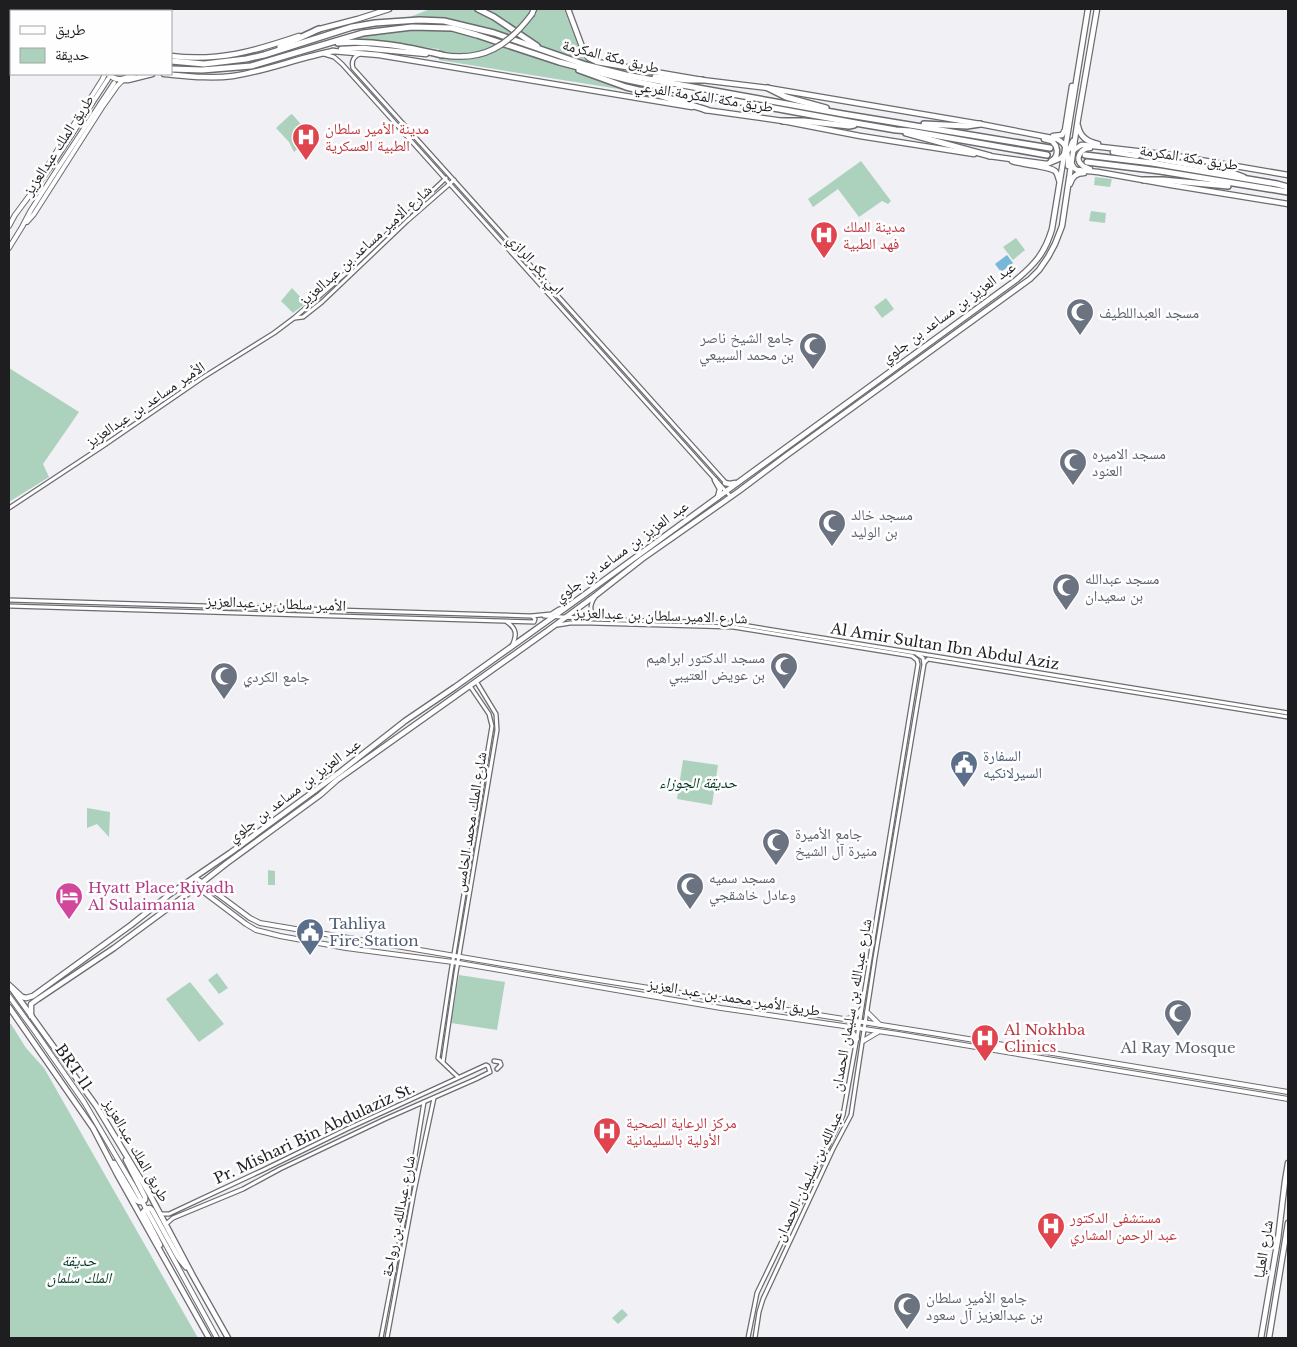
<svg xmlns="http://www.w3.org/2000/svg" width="1297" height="1347" viewBox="0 0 1297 1347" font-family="'Libre Baskerville','Noto Naskh Arabic',serif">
  <rect width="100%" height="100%" fill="#f1f0f5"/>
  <g fill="#acd2be">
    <polygon points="430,9 564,9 582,56 625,90 439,60 439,49 355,39"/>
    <polygon points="292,114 312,137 294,152 289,142 276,128 290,115"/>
    <polygon points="861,161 891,201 888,204 882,201 859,217 838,189 813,207 808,199"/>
    <polygon points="1095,177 1112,179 1110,187 1094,185"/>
    <polygon points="1091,211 1106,213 1105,223 1089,221"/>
    <polygon points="1016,238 1025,250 1013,260 1003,247"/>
    <polygon points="292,288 306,303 293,313 281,301"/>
    <polygon points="886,298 894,309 882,318 874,307"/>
    <polygon points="9,368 79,412 43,464 49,477 9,502"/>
    <polygon points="683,760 718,765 712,805 677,799"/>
    <polygon points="87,808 110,812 109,837 97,824 87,828"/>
    <polygon points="268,870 275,871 275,885 268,885"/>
    <polygon points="217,973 228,988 219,994 208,980"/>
    <polygon points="459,975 505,982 497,1030 451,1023"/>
    <polygon points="190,982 224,1024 199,1042 166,999"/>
    <polygon points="9,1024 11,1024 26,1048 44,1068 198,1338 9,1338"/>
    <polygon points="622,1309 628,1315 618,1324 612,1318"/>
  </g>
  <polygon fill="#78b7d9" points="1007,255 1013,263 1001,272 995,264"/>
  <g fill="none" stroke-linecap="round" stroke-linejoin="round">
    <polyline stroke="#d1d0d5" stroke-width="4" stroke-dasharray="4 2" stroke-linecap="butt" points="114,83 121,74"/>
    <polyline stroke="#d1d0d5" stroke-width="5" stroke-dasharray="5 2.5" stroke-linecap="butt" points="1050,148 1085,155"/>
    <g stroke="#6c6b6f" stroke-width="5.5">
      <g id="tertiary">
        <polyline points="324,54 334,57 342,64 731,497"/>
        <path d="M360 54C354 56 351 61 353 68L726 483"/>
        <polyline points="295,318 303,317 322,302 407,221 454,180"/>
        <polyline points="9,508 103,446 202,378 274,333 294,318 346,273 446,178"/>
        <path d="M595 597C590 604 589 612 596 618"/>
        <polyline points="9,600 531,616 551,614 559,609 564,608"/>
        <polyline points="9,606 534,622 535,619 532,616"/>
        <polyline points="544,616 620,620 730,623 1288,713"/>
        <path d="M507 622C517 629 517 635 512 646"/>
        <polyline points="558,625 570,623 590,623 733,627 912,656 917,660 918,664 857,1038 843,1115 757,1293 748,1338"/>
        <polyline points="924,663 928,659 1288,717"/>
        <polyline points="494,1061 500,1062 501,1065 497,1069"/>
        <polyline points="443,1062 456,973 497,730 496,714 476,681"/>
        <polyline points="458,1077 438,1058 451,972 492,726 489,714 470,686"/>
        <polyline points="161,1214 169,1214 263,1170 349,1128 486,1065 488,1066 490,1072 476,1079 385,1119 280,1169 243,1189 173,1218 166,1224"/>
        <polyline points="381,1338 409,1192 424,1102"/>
        <polyline points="387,1338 414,1192 434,1098"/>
        <polyline points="755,1338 759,1312 763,1299 833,1149 851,1115 875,958 924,664 923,658 917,654"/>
      </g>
    </g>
    <g stroke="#6c6b6f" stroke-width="6">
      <g id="secondary">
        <polyline points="148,11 150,9"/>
        <polyline points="152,11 154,9"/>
        <polyline points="157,11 158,9"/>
        <polyline points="164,11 166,9"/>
        <polyline points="41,176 102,80 105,74"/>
        <polyline points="27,222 34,214 103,106 117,86 124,79"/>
        <polyline points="9,226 15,215 50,168 108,79"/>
        <polyline points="9,248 22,227 31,210 58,168 114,83"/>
        <polyline points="196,878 250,918 260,923 580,977 938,1034 1288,1092"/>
        <polyline points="191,881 197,887 246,924 256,930 280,936 346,948 453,962 721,1008 898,1034 1288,1099"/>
        <polyline points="9,996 36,1033 84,1102 133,1185 217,1338"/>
        <polyline points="867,1012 880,1025"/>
        <polyline points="847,1019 855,1017 861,1010"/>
        <polyline points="848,1028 852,1032 857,1039"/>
        <polyline points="863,1041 878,1032"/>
        <polyline points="995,1050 992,1049 992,1047 1005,1048"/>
      </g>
    </g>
    <g stroke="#6c6b6f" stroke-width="7">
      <g id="primary">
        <polyline points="25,9 31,11"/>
        <polyline points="34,9 40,11"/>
        <path d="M568 9 584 52 589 58 597 62 702 80 768 88 980 124 1057 139C1068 144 1068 155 1068 166"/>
        <polyline points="532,14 534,9"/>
        <polyline points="9,23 11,24"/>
        <polyline points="316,30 358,19 389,9"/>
        <polyline points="341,49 363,48 426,54"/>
        <polyline points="332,51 379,55 692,107"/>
        <path d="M171 56C218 62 255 51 299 36"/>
        <path d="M108 74C117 82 124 80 134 74"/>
        <path d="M164 74C187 76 210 79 233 76 267 71 300 57 334 51"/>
        <polyline points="120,80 128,80 152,74"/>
        <polyline points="705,110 783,121 860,136 974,154"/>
        <path d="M1078 126C1080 137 1087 142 1098 144"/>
        <polyline points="1053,136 1062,135 1065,130 1072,86"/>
        <path d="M1044 139 1052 141 1056 146C1058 152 1057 158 1051 161"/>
        <polyline points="1074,150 1081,145 1084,145 1171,155 1288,175"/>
        <polyline points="1113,152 1137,156"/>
        <polyline points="1135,153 1147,157 1231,172 1244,177"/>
        <polyline points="989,156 1047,164 1061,158 1070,148 1073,141"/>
        <path d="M1012 161C1021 165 1052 166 1056 172 1058 175 1058 177 1059 180"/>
        <polyline points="1071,163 1074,168 1077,170 1098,172 1171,185 1288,204"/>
        <path d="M1090 169C1089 169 1082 166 1082 165 1074 159 1081 148 1090 148"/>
        <path d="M1070 184C1072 176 1077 173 1084 173"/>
        <polyline points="715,480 720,489 718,497"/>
        <polyline points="725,483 730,484 735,483"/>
        <path d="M9 985 22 997 26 998 33 996 131 925 170 894 230 853 340 772 405 721 455 687 581 597 1016 280C1035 264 1045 253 1052 229L1088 9"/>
        <polyline points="12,989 97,1107 149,1193 193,1276 228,1338"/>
        <polyline points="9,1007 93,1128 117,1174 209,1338"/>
        <polyline points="31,1016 31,1004 38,999 114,948 190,892 227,863 320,795 337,780 547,631 596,595 642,559 739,491 787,455 1030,279 1039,270 1048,257 1055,244 1062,226 1078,119 1097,9"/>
        <polyline points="114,1163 136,1200 139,1202 142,1202 145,1200 145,1197 126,1160"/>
        <polyline points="160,1245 144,1214 143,1212 146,1209 150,1208 152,1210 178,1257 186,1267"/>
        <polyline points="1261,1338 1278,1239 1285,1181 1288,1163"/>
        <polyline points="1269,1338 1288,1223"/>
      </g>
    </g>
    <g stroke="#6c6b6f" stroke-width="8">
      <g id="motorway">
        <polyline points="13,9 19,11"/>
        <polyline points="478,9 494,17 537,46"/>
        <polyline points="9,14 11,15"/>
        <polyline points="9,19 11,20"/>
        <path d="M338 43C374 40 407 47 442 55"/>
        <polyline points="280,47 319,29"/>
        <polyline points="171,61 204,64 246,59 264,55 352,27 375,23 419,20 444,21 494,33 586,65 626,75 843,114 1050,148"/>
        <polyline points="171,69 202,70 251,66 363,33 412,27 452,28 477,35 559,62 628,80 686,92 861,124 896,130 910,131 1047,155"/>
        <polyline points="579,70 626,87 655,94 707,110"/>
        <polyline points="655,77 689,80 702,80"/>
        <polyline points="768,88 786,97 826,108"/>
        <polyline points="783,121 804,121 849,126 854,125"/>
        <polyline points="924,124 967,126 980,124"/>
        <polyline points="906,133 990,156"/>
        <polyline points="1085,155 1152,163 1277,184 1288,187"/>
        <polyline points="1087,162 1160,171 1288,192"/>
        <polyline points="1144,180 1163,180 1228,186"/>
      </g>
    </g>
    <use href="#tertiary" stroke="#fff" stroke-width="3"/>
    <use href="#secondary" stroke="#fff" stroke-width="4"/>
    <use href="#primary" stroke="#fff" stroke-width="4.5"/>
    <use href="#motorway" stroke="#fff" stroke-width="5"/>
    <g stroke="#6c6b6f" stroke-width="7" stroke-linecap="butt">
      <path id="primary-bridge" d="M442 55C483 62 508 46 532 14"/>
    </g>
    <use href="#primary-bridge" stroke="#fff" stroke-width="4.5"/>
  </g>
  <defs>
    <g id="hospital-pin" transform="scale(1.4375)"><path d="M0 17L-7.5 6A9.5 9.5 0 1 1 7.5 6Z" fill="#e0444e" stroke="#fefeff"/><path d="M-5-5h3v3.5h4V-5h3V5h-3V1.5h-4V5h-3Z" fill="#fff"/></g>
    <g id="mosque-pin" transform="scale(1.4375)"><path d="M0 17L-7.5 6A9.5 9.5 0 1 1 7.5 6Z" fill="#6b7280" stroke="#fefeff"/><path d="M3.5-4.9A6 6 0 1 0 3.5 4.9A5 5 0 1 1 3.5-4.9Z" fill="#fff"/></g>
    <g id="civic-pin" transform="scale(1.4375)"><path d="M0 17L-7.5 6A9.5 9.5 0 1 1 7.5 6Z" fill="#5c6f8a" stroke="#fefeff"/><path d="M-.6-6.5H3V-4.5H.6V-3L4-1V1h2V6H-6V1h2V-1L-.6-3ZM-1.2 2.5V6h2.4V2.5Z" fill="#fff"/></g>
    <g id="hotel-pin" transform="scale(1.4375)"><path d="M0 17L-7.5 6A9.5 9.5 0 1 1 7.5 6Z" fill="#d1479c" stroke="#fefeff"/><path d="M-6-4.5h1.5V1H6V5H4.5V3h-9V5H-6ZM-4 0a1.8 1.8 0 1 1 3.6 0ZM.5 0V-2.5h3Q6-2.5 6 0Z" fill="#fff"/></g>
  </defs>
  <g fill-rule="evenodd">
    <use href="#hospital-pin" x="306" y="137"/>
    <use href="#hospital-pin" x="824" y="235"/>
    <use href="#mosque-pin" x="1080" y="312"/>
    <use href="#mosque-pin" x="813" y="346"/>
    <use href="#mosque-pin" x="1073" y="462"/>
    <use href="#mosque-pin" x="832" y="523"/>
    <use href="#mosque-pin" x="1066" y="587"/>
    <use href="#mosque-pin" x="784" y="666"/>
    <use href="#mosque-pin" x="224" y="676"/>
    <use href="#civic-pin" x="964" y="764"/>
    <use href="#mosque-pin" x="776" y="842"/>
    <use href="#mosque-pin" x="690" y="886"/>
    <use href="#hotel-pin" x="69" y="896"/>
    <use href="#civic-pin" x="310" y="932"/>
    <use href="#mosque-pin" x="1178" y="1013"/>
    <use href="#hospital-pin" x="985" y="1038"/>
    <use href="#hospital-pin" x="607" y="1131"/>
    <use href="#hospital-pin" x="1051" y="1226"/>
    <use href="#mosque-pin" x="907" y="1306"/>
  </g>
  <g text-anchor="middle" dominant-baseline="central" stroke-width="5" stroke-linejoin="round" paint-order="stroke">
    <g font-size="15" fill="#1e1e20" stroke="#fefeff">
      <text transform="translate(611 56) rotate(14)">طريق مكة المكرمة</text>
      <text transform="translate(704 96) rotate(9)">طريق مكة المكرمة الفرعي</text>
      <text transform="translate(58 145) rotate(-57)">طريق الملك عبدالعزيز</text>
      <text transform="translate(1189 157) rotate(9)">طريق مكة المكرمة</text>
      <text transform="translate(365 245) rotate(-42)">شارع ألامير مساعد بن عبدالعزيز</text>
      <text transform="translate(536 264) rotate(48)">ابي بكر الرازي</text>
      <text transform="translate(948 312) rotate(-36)">عبد العزيز بن مساعد بن جلوي</text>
      <text transform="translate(145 404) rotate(-34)">الأمير مساعد بن عبدالعزيز</text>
      <text transform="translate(621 551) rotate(-36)">عبد العزيز بن مساعد بن جلوي</text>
      <text transform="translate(276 603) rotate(2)">الأمير سلطان بن عبدالعزيز</text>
      <text transform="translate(661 615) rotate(2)">شارع الامير سلطان بن عبدالعزيز</text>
      <text transform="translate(945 646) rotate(9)">Al Amir Sultan Ibn Abdul Aziz</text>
      <text transform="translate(294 790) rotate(-37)">عبد العزيز بن مساعد بن جلوي</text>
      <text transform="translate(470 822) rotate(-81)">شارع الملك محمد الخامس</text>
      <text transform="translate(734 997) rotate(9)">طريق الأمير محمد بن عبد العزيز</text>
      <text transform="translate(851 1005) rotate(-80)">شارع عبدالله بن سليمان الحمدان</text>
      <text transform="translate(74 1067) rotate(55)">BRT 11</text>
      <text transform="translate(314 1133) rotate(-25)">Pr. Mishari Bin Abdulaziz St.</text>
      <text transform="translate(137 1150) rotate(60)">طريق الملك عبدالعزيز</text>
      <text transform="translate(808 1176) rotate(-65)">عبدالله بن سليمان الحمدان</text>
      <text transform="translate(398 1216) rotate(-79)">شارع عبدالله بن رواحة</text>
      <text transform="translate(1263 1249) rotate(-81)">شارع العليا</text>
    </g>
    <g font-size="15" fill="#be3a42" stroke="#fefeff" text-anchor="start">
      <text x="325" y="128">مدينة الأمير سلطان<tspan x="325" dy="17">الطبية العسكرية</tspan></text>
      <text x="843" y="226">مدينة الملك<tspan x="843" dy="17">فهد الطبية</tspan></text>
      <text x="1004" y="1029">Al Nokhba<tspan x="1004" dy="17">Clinics</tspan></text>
      <text x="626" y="1122">مركز الرعاية الصحية<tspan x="626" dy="17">الأولية بالسليمانية</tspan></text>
      <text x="1070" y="1217">مستشفى الدكتور<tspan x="1070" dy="17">عبد الرحمن المشاري</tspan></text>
    </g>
    <g font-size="15" fill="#5b616d" stroke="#fefeff" text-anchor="start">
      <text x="1099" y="312">مسجد العبداللطيف</text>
      <text x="794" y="337" text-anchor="end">جامع الشيخ ناصر<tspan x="794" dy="17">بن محمد السبيعي</tspan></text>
      <text x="1092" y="453">مسجد الاميره<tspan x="1092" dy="17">العنود</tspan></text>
      <text x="851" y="514">مسجد خالد<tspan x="851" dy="17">بن الوليد</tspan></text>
      <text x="1085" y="578">مسجد عبدالله<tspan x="1085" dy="17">بن سعيدان</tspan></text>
      <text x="765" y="657" text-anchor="end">مسجد الدكتور ابراهيم<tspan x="765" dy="17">بن عويض العتيبي</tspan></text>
      <text x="243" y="676">جامع الكردي</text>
      <text x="795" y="833">جامع الأميرة<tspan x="795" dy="17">منيرة آل الشيخ</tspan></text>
      <text x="709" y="877">مسجد سميه<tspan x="709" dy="17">وعادل خاشقجي</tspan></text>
      <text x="1178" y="1047" text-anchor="middle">Al Ray Mosque</text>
      <text x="926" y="1297">جامع الأمير سلطان<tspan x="926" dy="17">بن عبدالعزيز آل سعود</tspan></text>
    </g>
    <g font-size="15" fill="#4e5e75" stroke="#fefeff" text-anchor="start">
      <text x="983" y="755">السفارة<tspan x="983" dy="17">السيرلانكيه</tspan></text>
      <text x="329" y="923">Tahliya<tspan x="329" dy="17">Fire Station</tspan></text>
    </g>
    <g font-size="15" font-style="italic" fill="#003722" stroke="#fefeff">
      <text x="698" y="782">حديقة الجوزاء</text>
      <text x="79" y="1260">حديقة<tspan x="79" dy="17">الملك سلمان</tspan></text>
    </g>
    <g font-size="15" fill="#b23c85" stroke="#fefeff" text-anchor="start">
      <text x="88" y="887">Hyatt Place Riyadh<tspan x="88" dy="17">Al Sulaimania</tspan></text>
    </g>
  </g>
  <rect width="1297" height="1347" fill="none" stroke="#1e1e20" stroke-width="20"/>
  <rect x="10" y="10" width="162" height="65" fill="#fefeff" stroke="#a4a4a6"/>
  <rect x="20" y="26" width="25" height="8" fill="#ffffff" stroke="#a4a4a6"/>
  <text x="55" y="35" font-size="15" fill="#1e1e20">طريق</text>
  <rect x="20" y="48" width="25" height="15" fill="#acd2be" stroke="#a4a4a6"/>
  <text x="55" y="60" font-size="15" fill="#1e1e20">حديقة</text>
</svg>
